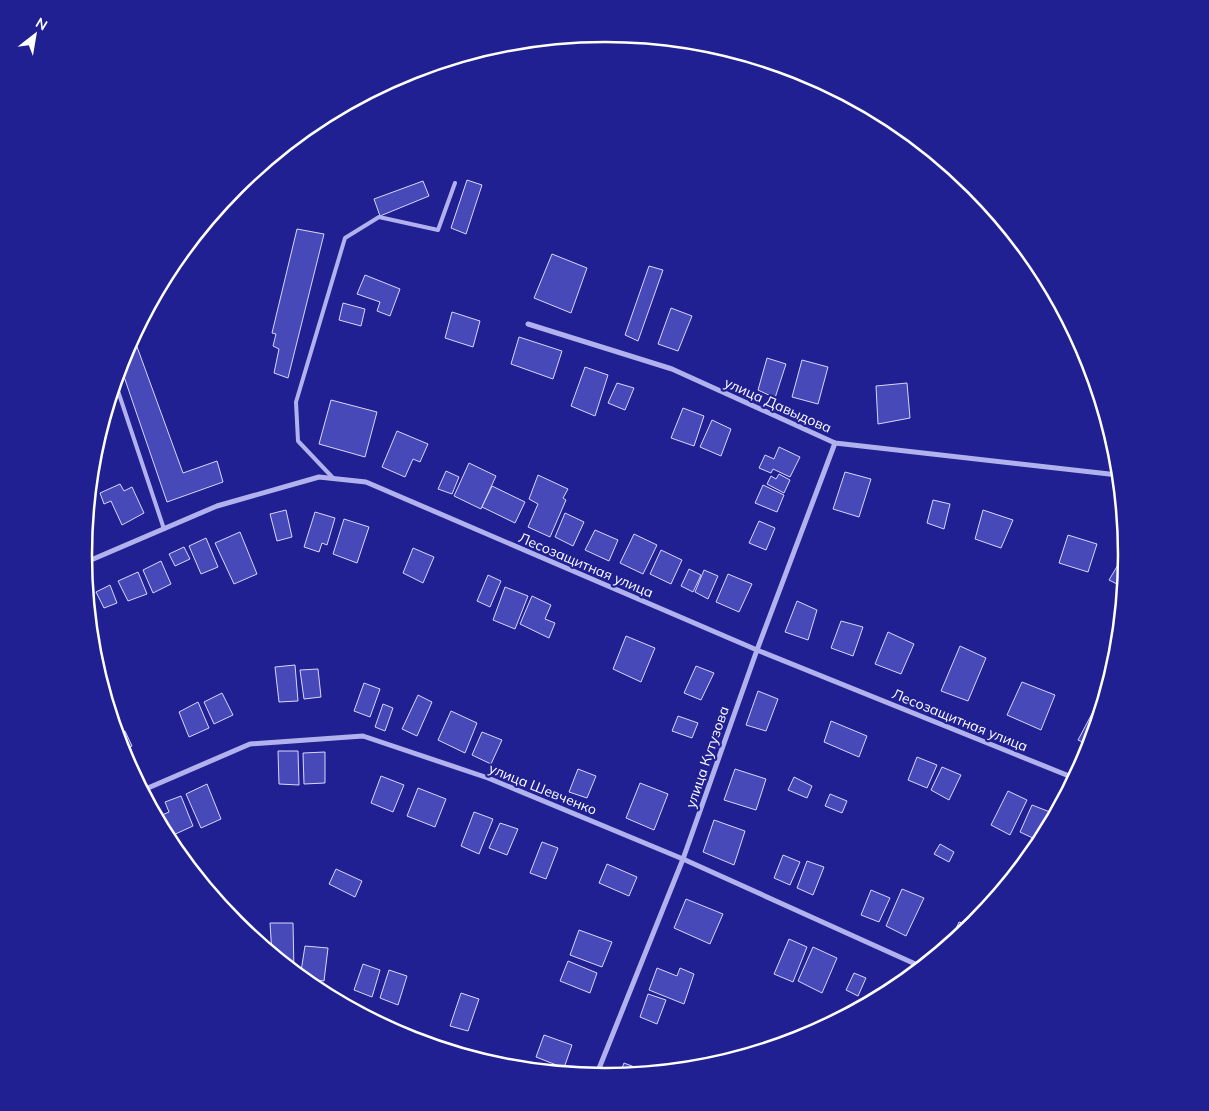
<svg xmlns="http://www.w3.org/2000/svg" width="1209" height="1111" viewBox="0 0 1209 1111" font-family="Mulish,sans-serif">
  <rect width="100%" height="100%" fill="#202092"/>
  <g fill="#4849b9" stroke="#d7d7fa">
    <polygon points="467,180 482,185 466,234 451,228"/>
    <polygon points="423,181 429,196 380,216 374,199"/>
    <polygon points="297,229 324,234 288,378 274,373 279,349 273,346 276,334 272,333"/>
    <polygon points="552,254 587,268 571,313 534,298"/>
    <polygon points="649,266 663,270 638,341 625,335"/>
    <polygon points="365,275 400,289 390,316 377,311 380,302 357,294"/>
    <polygon points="343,303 365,309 361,326 339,320"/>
    <polygon points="671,308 692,316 678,351 658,344"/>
    <polygon points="452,312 480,321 473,347 445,338"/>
    <polygon points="519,337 562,351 553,379 511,364"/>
    <polygon points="136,344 183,473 217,461 223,482 167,502 120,365 127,348"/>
    <polygon points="767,358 786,364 775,398 758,390"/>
    <polygon points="802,360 828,367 818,404 792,397"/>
    <polygon points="585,367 608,375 595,416 571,406"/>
    <polygon points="617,383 634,388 625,410 608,403"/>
    <polygon points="907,383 910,418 878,424 876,386"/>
    <polygon points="331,400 377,412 365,457 319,444"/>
    <polygon points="683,408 704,416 694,446 671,438"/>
    <polygon points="712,420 731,429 721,456 700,447"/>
    <polygon points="397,431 428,444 420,462 413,459 405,477 382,467"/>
    <polygon points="779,447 800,457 790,477 773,469 771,473 759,468 765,455 774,459"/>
    <polygon points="469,463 496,476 481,509 454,496"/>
    <polygon points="446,471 459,477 452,494 438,489"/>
    <polygon points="845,472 871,479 859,517 833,509"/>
    <polygon points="779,474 790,480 784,493 767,484 771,476 776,479"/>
    <polygon points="538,475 568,489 563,498 566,500 550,537 528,527 538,504 529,499"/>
    <polygon points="120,484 124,491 132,487 144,513 122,525 111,501 104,504 100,493"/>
    <polygon points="763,485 784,495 777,512 755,503"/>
    <polygon points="492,486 525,502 515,523 482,507"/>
    <polygon points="933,500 950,504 944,529 927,523"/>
    <polygon points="286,510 292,537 277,541 270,514"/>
    <polygon points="983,510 1013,520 1001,548 975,539"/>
    <polygon points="315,512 335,518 327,545 322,543 319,552 304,547"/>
    <polygon points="565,513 584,522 573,546 555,537"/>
    <polygon points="344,519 369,527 357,563 333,554"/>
    <polygon points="759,521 775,528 766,550 749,543"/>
    <polygon points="595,530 618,540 609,561 585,550"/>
    <polygon points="240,532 257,574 234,584 215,543"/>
    <polygon points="634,534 657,545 643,574 620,563"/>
    <polygon points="1068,535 1097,544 1088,572 1059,563"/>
    <polygon points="206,538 218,567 201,574 189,546"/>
    <polygon points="184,547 190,559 175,566 169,554"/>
    <polygon points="413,548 434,557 423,583 403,573"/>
    <polygon points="661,550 682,560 671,584 650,574"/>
    <polygon points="1125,553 1126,556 1122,599 1118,597 1123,587 1109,580"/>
    <polygon points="161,561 171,584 153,593 143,570"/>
    <polygon points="689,569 701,575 693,592 681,586"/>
    <polygon points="704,570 718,576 708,599 695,592"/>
    <polygon points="138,572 147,594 128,601 118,581"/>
    <polygon points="728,574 752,584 739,612 716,602"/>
    <polygon points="488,575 501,581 490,607 477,601"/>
    <polygon points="110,585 117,603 104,608 96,592"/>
    <polygon points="505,587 528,596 515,629 493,620"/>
    <polygon points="532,596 551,605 545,619 555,623 549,638 520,624"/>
    <polygon points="797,601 817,610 808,640 785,632"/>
    <polygon points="841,621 863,627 853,656 831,648"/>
    <polygon points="888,632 914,644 901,674 875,664"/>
    <polygon points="626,636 655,648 641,682 613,669"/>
    <polygon points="960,646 986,658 968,701 941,691"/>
    <polygon points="295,665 298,701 279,702 275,667"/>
    <polygon points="696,666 714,673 701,700 684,693"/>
    <polygon points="318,669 321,697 304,699 300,670"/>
    <polygon points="1022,682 1055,695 1041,730 1007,715"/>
    <polygon points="364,683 380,689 370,717 354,711"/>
    <polygon points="758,691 778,699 766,731 746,725"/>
    <polygon points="222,693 233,715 214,724 204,702"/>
    <polygon points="418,695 432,702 417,736 402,729"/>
    <polygon points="198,702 209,728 189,737 179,712"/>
    <polygon points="383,704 393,708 385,731 375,727"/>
    <polygon points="1095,708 1100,711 1089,745 1078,740"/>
    <polygon points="451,711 477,723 465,753 438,740"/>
    <polygon points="678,716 698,723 692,738 672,731"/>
    <polygon points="831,721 867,736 859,757 824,742"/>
    <polygon points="125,731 132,746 121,751 116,735"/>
    <polygon points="482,732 502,740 491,764 472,755"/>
    <polygon points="278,751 298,751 299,785 279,784"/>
    <polygon points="325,752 325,783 304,784 303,753"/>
    <polygon points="917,757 937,765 927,788 908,780"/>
    <polygon points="942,767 961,775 949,800 931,790"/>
    <polygon points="578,769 596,776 587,798 569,792"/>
    <polygon points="735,769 766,779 756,810 724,800"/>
    <polygon points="381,776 404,785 393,812 371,803"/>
    <polygon points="794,777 812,786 807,798 788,790"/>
    <polygon points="640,783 668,794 654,830 626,818"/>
    <polygon points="207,784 221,819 201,828 186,794"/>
    <polygon points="418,788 446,799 435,827 407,816"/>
    <polygon points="1008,791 1027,800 1010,835 991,825"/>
    <polygon points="830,794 847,801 842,813 825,806"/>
    <polygon points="181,796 193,826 171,836 162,815 169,812 165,802"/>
    <polygon points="1032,805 1050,812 1037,840 1020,832"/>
    <polygon points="474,812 493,819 479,854 461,846"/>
    <polygon points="714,820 745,831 734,865 703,852"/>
    <polygon points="500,823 518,829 507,855 489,848"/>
    <polygon points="542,842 558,848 546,879 530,873"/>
    <polygon points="940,844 954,852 949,862 934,854"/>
    <polygon points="783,855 800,862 790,885 774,878"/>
    <polygon points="807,861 824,867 813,895 797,888"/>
    <polygon points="607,864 637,877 629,896 599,883"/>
    <polygon points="336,869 362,881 355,897 329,884"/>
    <polygon points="902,889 924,898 906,936 886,926"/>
    <polygon points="871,890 890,898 879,922 861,915"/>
    <polygon points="686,899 723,914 710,944 674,928"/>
    <polygon points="959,922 971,926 949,944"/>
    <polygon points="270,923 293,923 294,972 272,954"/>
    <polygon points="579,930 612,942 602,967 570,955"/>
    <polygon points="789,939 807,947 793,982 774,974"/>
    <polygon points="305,946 328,948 324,981 300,978"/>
    <polygon points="813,947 837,958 822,993 798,981"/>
    <polygon points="568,961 597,973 590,993 560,981"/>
    <polygon points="363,964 380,970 372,997 354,990"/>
    <polygon points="657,968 677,976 680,968 694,974 684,1004 649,990"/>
    <polygon points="389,970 407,976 398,1005 380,998"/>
    <polygon points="854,973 866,978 858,996 846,990"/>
    <polygon points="461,993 479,999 468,1031 450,1026"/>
    <polygon points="648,994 666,1000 657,1024 640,1017"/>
    <polygon points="544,1035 572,1045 564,1068 536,1057"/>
    <polygon points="624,1063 650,1073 619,1076"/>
  </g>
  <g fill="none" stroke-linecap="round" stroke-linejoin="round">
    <g stroke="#b1b2ed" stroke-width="4">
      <polyline points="115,382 164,529"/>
      <polyline points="334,479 298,441 296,402 345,238 379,217 438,230 455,183"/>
    </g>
    <g stroke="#b1b2ed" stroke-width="5">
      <polyline points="528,324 672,369 835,443 1118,475"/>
      <polyline points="84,563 217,506 319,477 366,482 757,650 1074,778"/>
      <polyline points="141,791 250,744 363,736 488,778 683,859 922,967"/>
      <polyline points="596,1076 683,859 757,650 835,443"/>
    </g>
  </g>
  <g text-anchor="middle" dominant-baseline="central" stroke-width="4.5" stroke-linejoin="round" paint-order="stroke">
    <g font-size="14" fill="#fff" stroke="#202092">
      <text transform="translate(778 405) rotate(24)">улица Давыдова</text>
      <text transform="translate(586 565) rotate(23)">Лесозащитная улица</text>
      <text transform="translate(960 720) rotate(22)">Лесозащитная улица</text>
      <text transform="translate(707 757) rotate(-71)">улица Кутузова</text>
      <text transform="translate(543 789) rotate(22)">улица Шевченко</text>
    </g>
  </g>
  <path d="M0 0H1209V1111H0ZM92 555a513 513 0 1 1 1026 0a513 513 0 1 1-1026 0Z" fill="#202092" fill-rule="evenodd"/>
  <path fill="none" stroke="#fff" stroke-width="2.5" d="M92 555a513 513 0 1 1 1026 0a513 513 0 1 1-1026 0Z"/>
  <g transform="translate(35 35) rotate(31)" stroke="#202092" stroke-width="4" paint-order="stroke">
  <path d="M0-4L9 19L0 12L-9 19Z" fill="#ffffff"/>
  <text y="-8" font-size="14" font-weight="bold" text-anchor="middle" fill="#ffffff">N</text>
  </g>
</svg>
